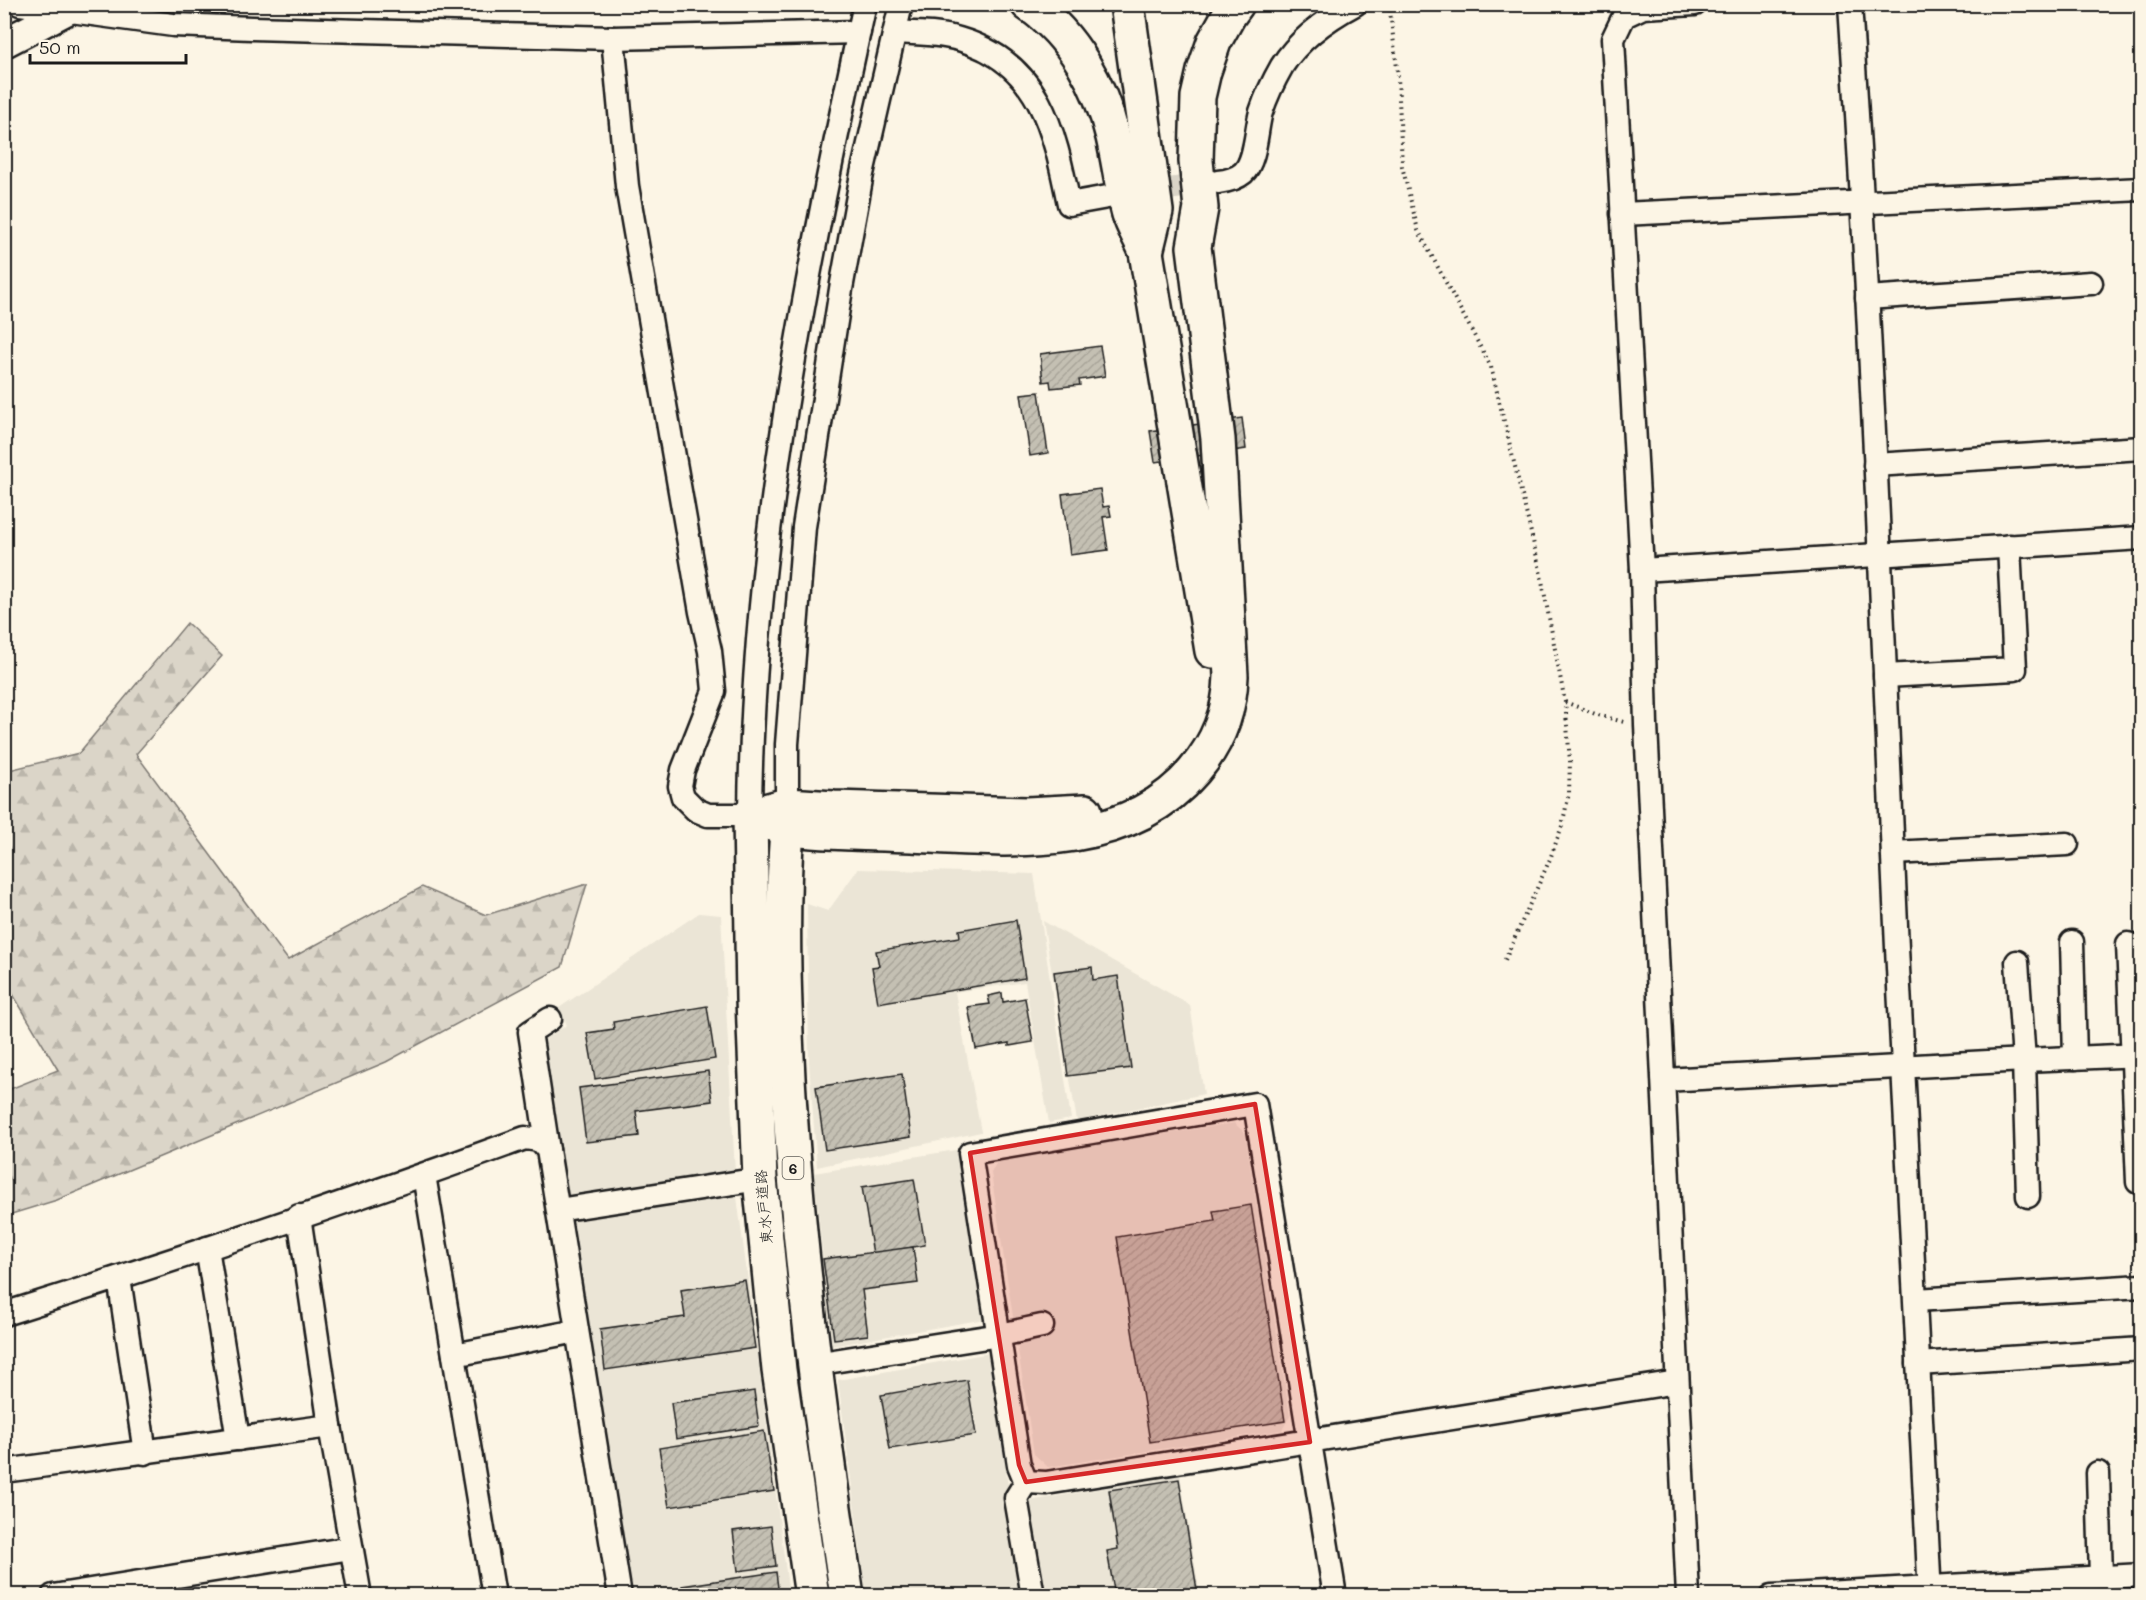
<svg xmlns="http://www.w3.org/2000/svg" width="2146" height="1600" viewBox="0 0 2146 1600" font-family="Mali,'Klee One',sans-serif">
  <defs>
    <pattern id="forest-firs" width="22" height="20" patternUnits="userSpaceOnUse" patternTransform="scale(1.5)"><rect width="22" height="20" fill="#dbd5c8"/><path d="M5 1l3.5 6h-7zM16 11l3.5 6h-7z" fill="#bbb6ab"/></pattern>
    <pattern id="building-hatch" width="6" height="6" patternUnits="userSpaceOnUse" patternTransform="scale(1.5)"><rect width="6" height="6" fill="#c4c0b3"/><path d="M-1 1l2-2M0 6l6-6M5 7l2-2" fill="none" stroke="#a8a499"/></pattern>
  </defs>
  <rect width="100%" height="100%" fill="#fcf5e5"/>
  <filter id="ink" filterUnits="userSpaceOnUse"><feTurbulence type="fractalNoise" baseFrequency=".0167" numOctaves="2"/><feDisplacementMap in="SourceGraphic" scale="12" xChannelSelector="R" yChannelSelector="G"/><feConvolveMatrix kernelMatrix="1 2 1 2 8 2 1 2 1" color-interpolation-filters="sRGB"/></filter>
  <g filter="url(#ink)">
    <g fill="#ebe5d6">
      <polygon points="858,869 1034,874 1071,1119 1049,1123 1025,982 955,992 981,1132 817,1167 809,1062 807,904 828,911"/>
      <polygon points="699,913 721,915 735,1172 567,1200 542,1041 567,1025 559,1008"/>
      <polygon points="1043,921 1190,1005 1204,1094 1077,1121"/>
      <polygon points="1234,1123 1245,1133 1290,1416 1282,1430 1048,1467 1034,1454 991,1173 998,1160"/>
      <polygon points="956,1150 985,1319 832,1346 814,1173"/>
      <polygon points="736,1189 789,1595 632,1595 572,1213"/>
      <polygon points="990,1353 1023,1595 866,1595 838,1380"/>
      <polygon points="1180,1475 1200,1595 1042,1595 1029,1501"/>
    </g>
    <polygon fill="url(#forest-firs)" stroke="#7c7872" stroke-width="1.5" points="187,623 222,656 136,754 288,960 422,887 486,915 587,884 562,967 386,1062 57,1200 5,1216 5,1091 58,1070 5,981 5,771 79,753"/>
    <g fill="url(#building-hatch)" stroke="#1c1c1c" stroke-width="1.5">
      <polygon points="1100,346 1105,376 1079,380 1080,385 1051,388 1050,381 1043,382 1040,354"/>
      <polygon points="1039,392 1048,453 1030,456 1021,394"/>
      <polygon points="1242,418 1246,449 1155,462 1150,431"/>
      <polygon points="1100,489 1103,507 1109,506 1111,516 1103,517 1108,550 1070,555 1062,494"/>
      <polygon points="1016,920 1025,978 878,1003 872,967 879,966 876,951 960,937 959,930"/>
      <polygon points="1092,967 1093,980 1118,976 1131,1068 1068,1076 1054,972"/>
      <polygon points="1002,993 1003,1002 1025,998 1033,1042 1009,1046 1009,1043 976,1049 968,1007 990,1004 988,996"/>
      <polygon points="707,1006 715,1059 595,1079 587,1033 614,1029 613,1022"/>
      <polygon points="708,1071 712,1101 636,1111 639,1136 586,1142 579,1088"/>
      <polygon points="902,1074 911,1137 825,1150 816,1087"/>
      <polygon points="914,1179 925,1245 873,1254 862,1187"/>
      <polygon points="1251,1205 1285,1421 1150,1442 1117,1237 1215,1221 1213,1211"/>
      <polygon points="913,1247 918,1283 862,1290 868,1335 834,1339 823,1259"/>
      <polygon points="745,1280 755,1348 605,1370 600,1329 685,1317 681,1290"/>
      <polygon points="967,1380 976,1435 890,1449 881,1395"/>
      <polygon points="754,1391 759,1426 676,1439 671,1403"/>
      <polygon points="764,1431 774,1491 669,1507 659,1448"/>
      <polygon points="1179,1479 1198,1596 1115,1596 1107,1551 1118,1549 1109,1490"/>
      <polygon points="771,1526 776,1566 738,1571 733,1531"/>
      <polygon points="776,1572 779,1596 683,1596 682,1586"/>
    </g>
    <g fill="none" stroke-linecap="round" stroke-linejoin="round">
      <polyline stroke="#dad4c7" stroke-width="22" stroke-dasharray="22 11" stroke-linecap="butt" points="1138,193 1213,183"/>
      <g stroke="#1c1c1c" stroke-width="27">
        <g id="minor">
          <polyline points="20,4 173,25 252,28 613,38 859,32"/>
          <path d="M1850 4C1871 319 1883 633 1897 948 1907 1164 1920 1380 1930 1596"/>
          <path d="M895 32C916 33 938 33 959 39 1041 63 1054 131 1069 204L1113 196"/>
          <path d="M613 38 627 186 701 612 710 651 714 691 683 770 680 786 683 797 696 810 708 815H750C752 541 806 271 865 4"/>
          <path d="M1218 182C1227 181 1236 179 1243 173 1256 161 1256 129 1261 112 1266 97 1274 80 1282 66 1299 39 1327 19 1355 4"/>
          <polyline points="1622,214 2142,189"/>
          <polyline points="1867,298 2091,283"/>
          <polyline points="1875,465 2142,448"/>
          <polyline points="1642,570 2142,538"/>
          <polyline points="1885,676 2015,669 2009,546"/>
          <polyline points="787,818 787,744 804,527 841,289 862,174 901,4"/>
          <polyline points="1893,853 2067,844"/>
          <polyline points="2072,942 2075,1058"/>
          <polyline points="2128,944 2138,1182"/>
          <polyline points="2017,962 2024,1060 2028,1196"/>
          <polyline points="1664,1080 2024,1060 2142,1055"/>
          <polyline points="548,1150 530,1032 550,1019"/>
          <polyline points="424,1175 494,1596"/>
          <polyline points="558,1210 760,1179"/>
          <polyline points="299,1216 330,1426 360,1596"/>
          <polyline points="207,1248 238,1439"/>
          <polyline points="119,1278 145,1453"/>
          <polyline points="1916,1300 2142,1286"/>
          <path d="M4 1314C179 1259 353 1201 525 1138L539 1140 548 1150 620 1596"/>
          <polyline points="454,1355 577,1331"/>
          <polyline points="814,1364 1000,1335 1042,1326"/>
          <polyline points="1918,1364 2142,1349"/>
          <polyline points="4,1471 330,1426"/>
          <polyline points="2098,1473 2101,1577"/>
          <polyline points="1026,1482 1016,1498 1033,1596"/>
          <polyline points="53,1596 351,1548"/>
          <polyline points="1335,1596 1255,1104 970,1153 1019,1465 1026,1482 1046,1483 1677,1382"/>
          <polyline points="1688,1596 1646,725 1642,570 1613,39 1624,16 1643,7 1695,4"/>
          <polyline points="1772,1596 2142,1575"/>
        </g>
      </g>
      <g stroke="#1c1c1c" stroke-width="33">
        <polyline id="major" points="4,43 79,4"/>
      </g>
      <g stroke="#1c1c1c" stroke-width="38">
        <g id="highway">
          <path d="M1028 4C1073 34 1101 87 1113 137 1119 163 1122 189 1129 214 1133 227 1141 239 1146 252L1212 651"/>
          <polyline points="1127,4 1156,211 1146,252"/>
          <path d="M750 815C762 820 776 827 789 829 829 834 871 833 912 835 1007 840 1125 853 1194 771 1217 744 1230 712 1231 676L1218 439 1194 247 1201 208 1196 161 1198 97 1204 71 1214 42 1229 15 1237 4"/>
          <polyline points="750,815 787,805 834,808 1027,814 1085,811"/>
          <polyline points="750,815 753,999 760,1179 779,1370 812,1596"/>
          <path d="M787 829C781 912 784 995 788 1078 798 1251 821 1424 847 1596"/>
        </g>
      </g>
      <g stroke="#1c1c1c" stroke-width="4" stroke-dasharray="1.5 4.5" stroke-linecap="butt">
        <polyline points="1389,4 1398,76 1402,166 1418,230 1491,367 1540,570 1565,702 1570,761 1569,793 1562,826 1550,859 1504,962"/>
        <polyline points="1565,702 1598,715 1624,722"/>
      </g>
      <use href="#minor" stroke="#fcf5e5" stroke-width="22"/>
      <use href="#major" stroke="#fcf5e5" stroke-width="28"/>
      <use href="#highway" stroke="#fcf5e5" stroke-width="33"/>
    </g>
  </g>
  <path fill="#d62828" fill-opacity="0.2" stroke="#d62828" stroke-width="4.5" stroke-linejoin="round" d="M1255 1104 1310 1442 1026 1482 1019 1465 970 1153Z"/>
  <g text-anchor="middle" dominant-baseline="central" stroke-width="4.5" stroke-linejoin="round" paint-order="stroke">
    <rect fill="#fcf5e5" stroke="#5f5d58" stroke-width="1.5" x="782.5" y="1157" width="21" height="22" rx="4.5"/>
    <g font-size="14" font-weight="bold" fill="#1c1c1c">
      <text x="793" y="1168">6</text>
    </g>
    <g font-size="15" fill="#1c1c1c" stroke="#fcf5e5">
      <text transform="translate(763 1207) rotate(-95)">東水戸道路</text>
    </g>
  </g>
  <rect width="2146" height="1600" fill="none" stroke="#fcf5e5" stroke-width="24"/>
  <rect x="12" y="12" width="2122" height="1576" fill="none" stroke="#1c1c1c" stroke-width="2" filter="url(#ink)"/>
  <path d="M30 54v9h156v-9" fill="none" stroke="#1c1c1c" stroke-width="3"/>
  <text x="39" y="54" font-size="18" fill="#1c1c1c" stroke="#fcf5e5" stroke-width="4.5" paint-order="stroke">50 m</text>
</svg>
